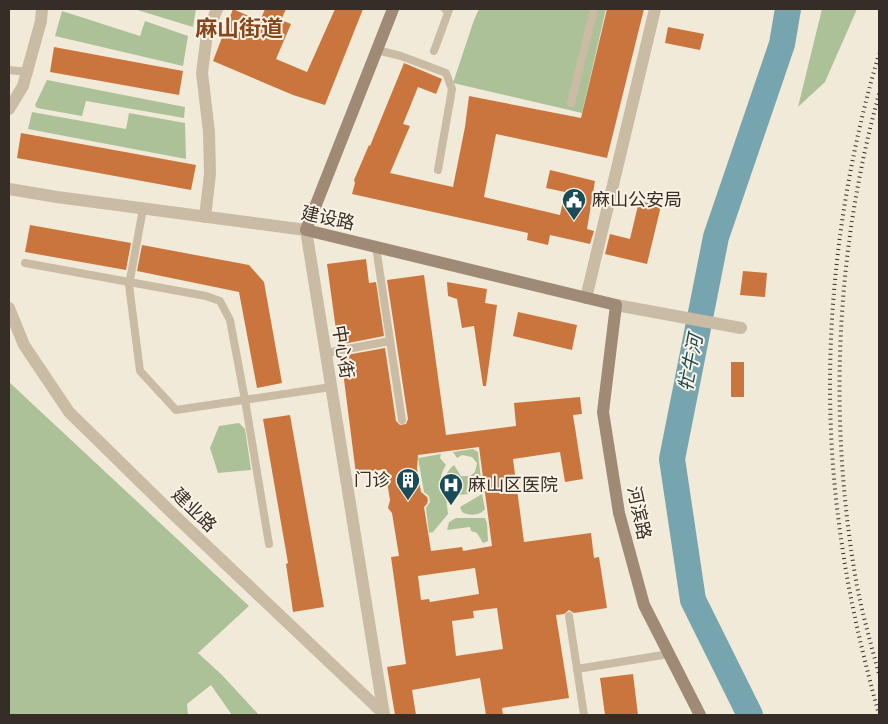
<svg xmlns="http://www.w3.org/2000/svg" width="888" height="724" viewBox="0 0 888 724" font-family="'Varela Round','Noto Sans SC',sans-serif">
  <rect width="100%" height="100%" fill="#f2ead8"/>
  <g fill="#adc198">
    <polygon points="134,9 196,9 193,27"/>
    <polygon points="479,9 606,9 582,113 453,83 474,20"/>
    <polygon points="822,9 857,9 825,82 798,107"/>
    <polygon points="62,11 140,36 145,21 188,36 183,66 55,36"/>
    <polygon points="47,80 185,107 184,118 86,101 82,116 37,108 35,105"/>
    <polygon points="32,112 126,129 129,113 185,123 186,159 28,129"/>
    <polygon points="9,382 249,606 198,653 222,675 259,715 232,715 211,685 187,704 188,715 9,715"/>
    <polygon points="239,423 245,429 251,470 218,473 210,448 219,426"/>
    <path d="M473 449 478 452 481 480 469 494 457 495 447 489C443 478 446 472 454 465L461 476H470L475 472 477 463 472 457 462 455 457 458 453 452Z"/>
    <path d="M441 454 440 458 446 465C438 478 440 484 448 496L446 498 448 514 433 532 429 533 426 508 430 502 429 496 424 492 418 458Z"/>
    <path d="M482 494 485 509C480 516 469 516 462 512L460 507Z"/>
    <polygon points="456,518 485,518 487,523 488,541 483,543 477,533 471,531 470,527 447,530 449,522"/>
  </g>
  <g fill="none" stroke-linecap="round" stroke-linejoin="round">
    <polyline stroke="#76a5b0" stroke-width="26" points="750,715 693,600 672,459 716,237 782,44 788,9"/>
  </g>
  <g fill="#ca753e" fill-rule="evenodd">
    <polygon points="233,9 260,21 265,9 286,9 281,20 291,24 276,59 307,72 335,9 363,9 325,105 293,95 213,61"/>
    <polygon points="607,9 644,9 607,158 496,134 484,197 560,215 565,192 546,188 550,170 595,181 587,229 594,231 590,244 550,235 548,245 527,240 528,233 352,194 355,183 354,180 369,145 370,146 404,63 442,79 436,94 418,87 403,124 410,126 390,173 453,187 465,127 469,96 581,118"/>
    <polygon points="668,27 704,34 700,50 665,43"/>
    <polygon points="54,47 183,71 179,95 50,72"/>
    <polygon points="21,133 196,165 191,190 17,158"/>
    <polygon points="639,201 661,206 647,264 605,254 610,234 630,239"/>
    <polygon points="30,225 131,243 126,270 25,252"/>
    <polygon points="142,245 249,265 264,282 282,383 257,388 239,292 137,271"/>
    <polygon points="366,259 369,283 376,282 384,336 338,345 327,264"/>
    <polygon points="743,271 767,273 765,297 740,295"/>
    <path d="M424 275 446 435 516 426 514 403 580 397 582 414 573 415 583 479 565 482 560 452 513 459 524 542 591 533 594 558 599 557 607 608 574 613 569 610 564 614 556 615 569 698 502 708 503 715H486L480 678 412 690 416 715H395L387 667 406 664 391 557 399 556 392 513 388 508 390 500 385 469 356 474 341 356 385 348 396 421 400 425 406 424 408 419 387 280ZM479 447 492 546 463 551 462 547 431 551 424 507 427 504 428 500 427 497 421 492 417 469 418 455ZM475 568 479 594 430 602 429 599 421 600 418 576ZM497 608 503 649 456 656 452 621 474 618 473 611Z"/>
    <polygon points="447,282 487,289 485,303 497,305 486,386 483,386 474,326 462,328 457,299 448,296"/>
    <polygon points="518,312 577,325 572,350 513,336"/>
    <rect x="731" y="362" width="13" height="35"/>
    <polygon points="290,415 324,607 293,612 286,564 288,563 263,419"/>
    <polygon points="633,674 638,715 605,715 600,678"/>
  </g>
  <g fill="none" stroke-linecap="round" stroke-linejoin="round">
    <g stroke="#cabba4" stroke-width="8">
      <polyline points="377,50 401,56 446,73 452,89 438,170"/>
      <polyline points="434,51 449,10 445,9"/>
      <polyline points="9,70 27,72"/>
      <polyline points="571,103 594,9"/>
      <polyline points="143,209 129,285 140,371 176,410 331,387"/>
      <polyline points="376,247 402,420"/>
      <polyline points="25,263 206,296 220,301 230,320 245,400 269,544"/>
      <polyline points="326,353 390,341"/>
      <polyline points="569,616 584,715"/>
      <polyline points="577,669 669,654"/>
    </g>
    <g stroke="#cabba4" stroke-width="12">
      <polyline points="9,109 23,86 41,21 42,9"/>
      <polyline points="205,217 210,174 209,132 202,73 207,34 217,9"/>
      <polyline points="586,298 655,9"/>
      <polyline points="616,305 741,328"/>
    </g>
    <g stroke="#cabba4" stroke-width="12">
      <polyline points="9,189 57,197 306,230 384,715"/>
      <polyline points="9,308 24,345 69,412 172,513 384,714"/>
    </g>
    <polyline stroke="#9e8a75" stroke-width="12" points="393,9 306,230 616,305 603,412 619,513 644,605 700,715"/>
    <g stroke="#352d26" stroke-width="4" stroke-dasharray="1 4" stroke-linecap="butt">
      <path d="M879 94C835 253 828 423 857 586 863 616 871 645 879 674"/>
      <path d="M879 715C864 659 850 603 842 545 817 382 832 212 879 54"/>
    </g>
  </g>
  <defs>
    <g id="civic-pin" transform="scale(1.25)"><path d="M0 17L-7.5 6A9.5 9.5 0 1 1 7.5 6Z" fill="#1a4b58" stroke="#faf3e5"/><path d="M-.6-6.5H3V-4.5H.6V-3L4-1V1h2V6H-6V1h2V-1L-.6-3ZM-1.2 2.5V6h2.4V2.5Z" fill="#fff"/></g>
    <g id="building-pin" transform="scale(1.25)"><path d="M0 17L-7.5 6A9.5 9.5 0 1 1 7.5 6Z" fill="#1a4b58" stroke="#faf3e5"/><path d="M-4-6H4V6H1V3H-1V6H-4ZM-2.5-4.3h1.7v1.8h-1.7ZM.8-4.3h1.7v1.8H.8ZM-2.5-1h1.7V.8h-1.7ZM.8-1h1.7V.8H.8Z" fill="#fff"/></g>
    <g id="hospital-pin" transform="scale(1.25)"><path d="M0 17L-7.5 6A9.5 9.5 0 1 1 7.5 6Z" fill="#1a4b58" stroke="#faf3e5"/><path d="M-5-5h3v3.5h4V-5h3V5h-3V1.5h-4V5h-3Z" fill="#fff"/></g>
  </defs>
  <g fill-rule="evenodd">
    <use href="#civic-pin" x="574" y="200"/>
    <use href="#building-pin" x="408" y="480"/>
    <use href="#hospital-pin" x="451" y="485"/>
  </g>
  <g text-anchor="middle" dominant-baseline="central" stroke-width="4" stroke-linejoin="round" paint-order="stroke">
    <g font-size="18" fill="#352d26" stroke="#faf3e5" text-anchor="start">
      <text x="592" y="200">麻山公安局</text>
      <text x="390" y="480" text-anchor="end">门诊</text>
      <text x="468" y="485">麻山区医院</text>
    </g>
    <g font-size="18" fill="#352d26" stroke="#faf3e5">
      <text transform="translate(328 218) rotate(12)">建设路</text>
      <text transform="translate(343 352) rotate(81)">中心街</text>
      <text transform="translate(194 510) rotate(44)">建业路</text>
      <text transform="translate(639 513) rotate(78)">河滨路</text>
    </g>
    <g font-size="19" font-style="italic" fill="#1a4b58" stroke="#faf3e5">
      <text transform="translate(691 363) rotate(-79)">牤牛河</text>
    </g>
    <g font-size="22" font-weight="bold" fill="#86461d" stroke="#faf3e5">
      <text x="239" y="29">麻山街道</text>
    </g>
  </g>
  <rect width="888" height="724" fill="none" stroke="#352d26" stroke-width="20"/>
</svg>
